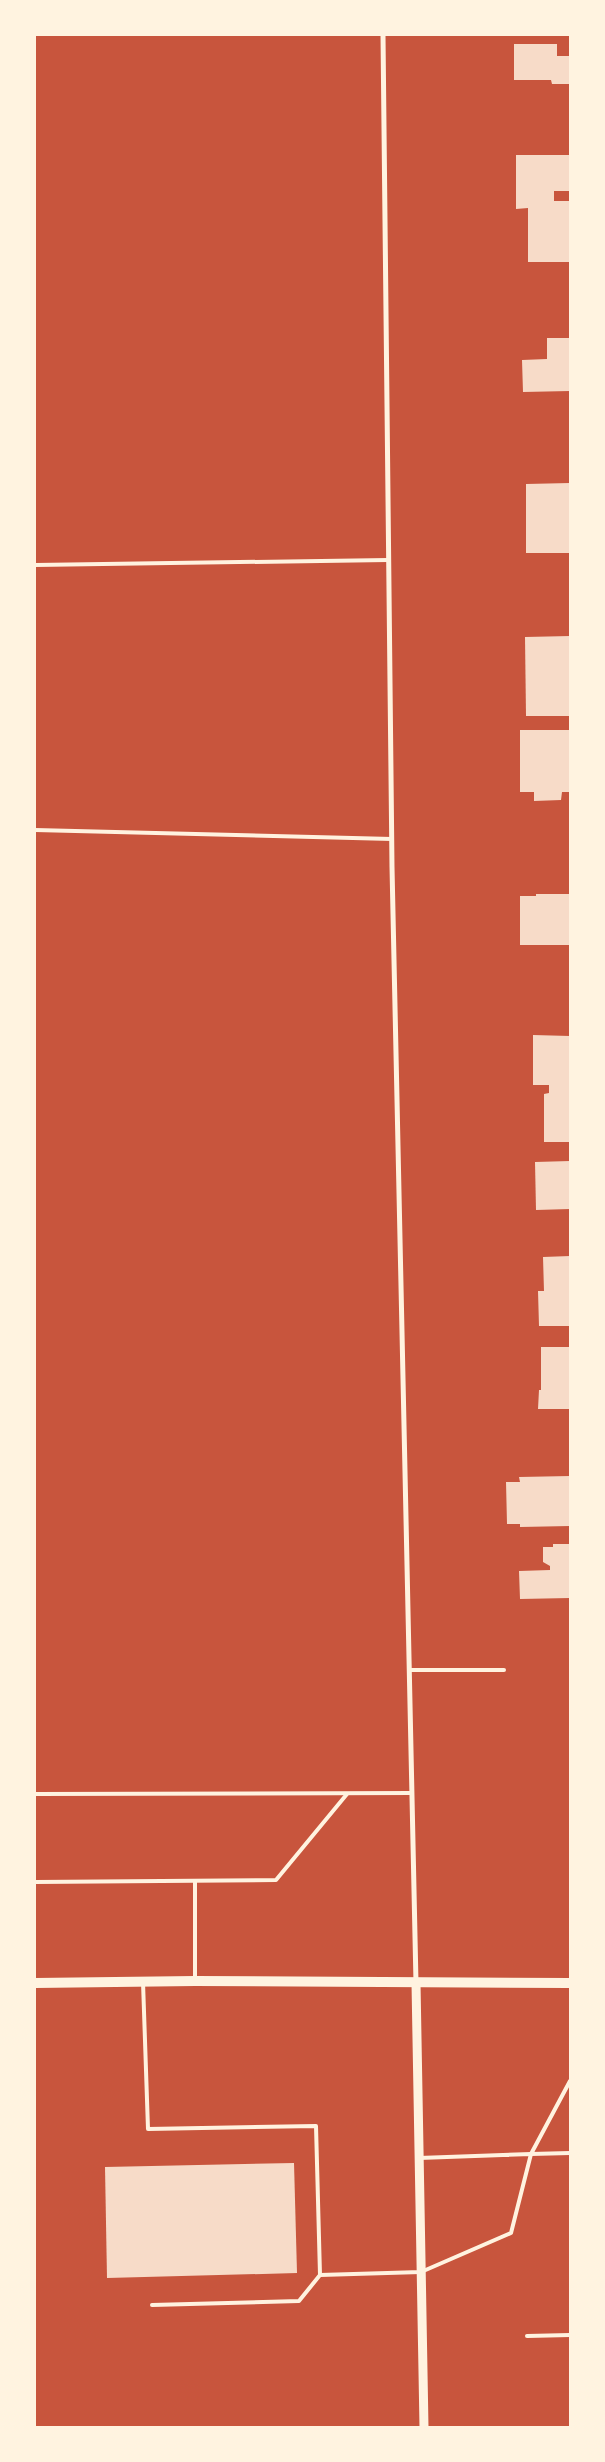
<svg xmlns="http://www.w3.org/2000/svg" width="605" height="2462" viewBox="0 0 605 2462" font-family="Karla,sans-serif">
  <rect width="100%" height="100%" fill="#c8553d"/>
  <g fill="#f7dbc8">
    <polygon points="514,44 557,44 557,56 570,56 570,84 552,84 551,80 514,80"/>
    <polygon points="516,155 570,155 570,191 554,191 554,201 570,201 570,262 528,262 528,208 516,209"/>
    <polygon points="547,338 570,338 570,391 523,392 522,360 547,359"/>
    <polygon points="570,483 570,553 526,553 526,484"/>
    <polygon points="570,636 570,716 526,716 525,637"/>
    <polygon points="520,730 570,730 570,792 562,792 561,800 534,801 534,792 520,792"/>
    <polygon points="536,894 570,894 570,945 520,945 520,896 536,896"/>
    <polygon points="533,1035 570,1036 570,1142 544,1142 544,1094 549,1093 549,1085 533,1085"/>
    <polygon points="570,1161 570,1209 536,1210 535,1162"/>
    <polygon points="570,1256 570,1326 539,1326 538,1291 544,1291 543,1257"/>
    <polygon points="541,1347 570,1347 570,1409 538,1409 539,1390 541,1390"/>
    <polygon points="570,1476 570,1526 520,1527 520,1524 507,1524 506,1482 520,1482 519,1477"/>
    <polygon points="553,1544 570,1544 570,1598 520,1599 519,1571 550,1570 550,1566 543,1562 543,1547 553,1547"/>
    <polygon points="294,2163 297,2273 107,2278 105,2167"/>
  </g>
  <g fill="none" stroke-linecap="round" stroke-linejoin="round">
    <g stroke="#fff3e0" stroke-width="4">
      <polyline points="35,565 388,560"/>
      <polyline points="35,830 392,839"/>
      <polyline points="410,1670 504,1670"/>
      <polyline points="35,1794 412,1793"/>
      <polyline points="195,1881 195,1981"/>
      <polyline points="35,1882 276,1880 347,1794"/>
      <polyline points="143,1982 148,2129 316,2126 320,2275 299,2301 152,2305"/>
      <polyline points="570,2081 531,2154 570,2153"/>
      <polyline points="320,2275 421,2272 511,2233 531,2154 419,2158"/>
      <polyline points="527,2336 570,2335"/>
    </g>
    <polyline stroke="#fff3e0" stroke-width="5" points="383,35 392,867 416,1983"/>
    <polyline stroke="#fff3e0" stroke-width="9" points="416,1983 424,2427"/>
    <polyline stroke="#fff3e0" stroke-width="10" points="35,1983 195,1981 570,1983"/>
  </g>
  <rect width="605" height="2462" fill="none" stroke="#fff3e0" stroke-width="72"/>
</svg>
